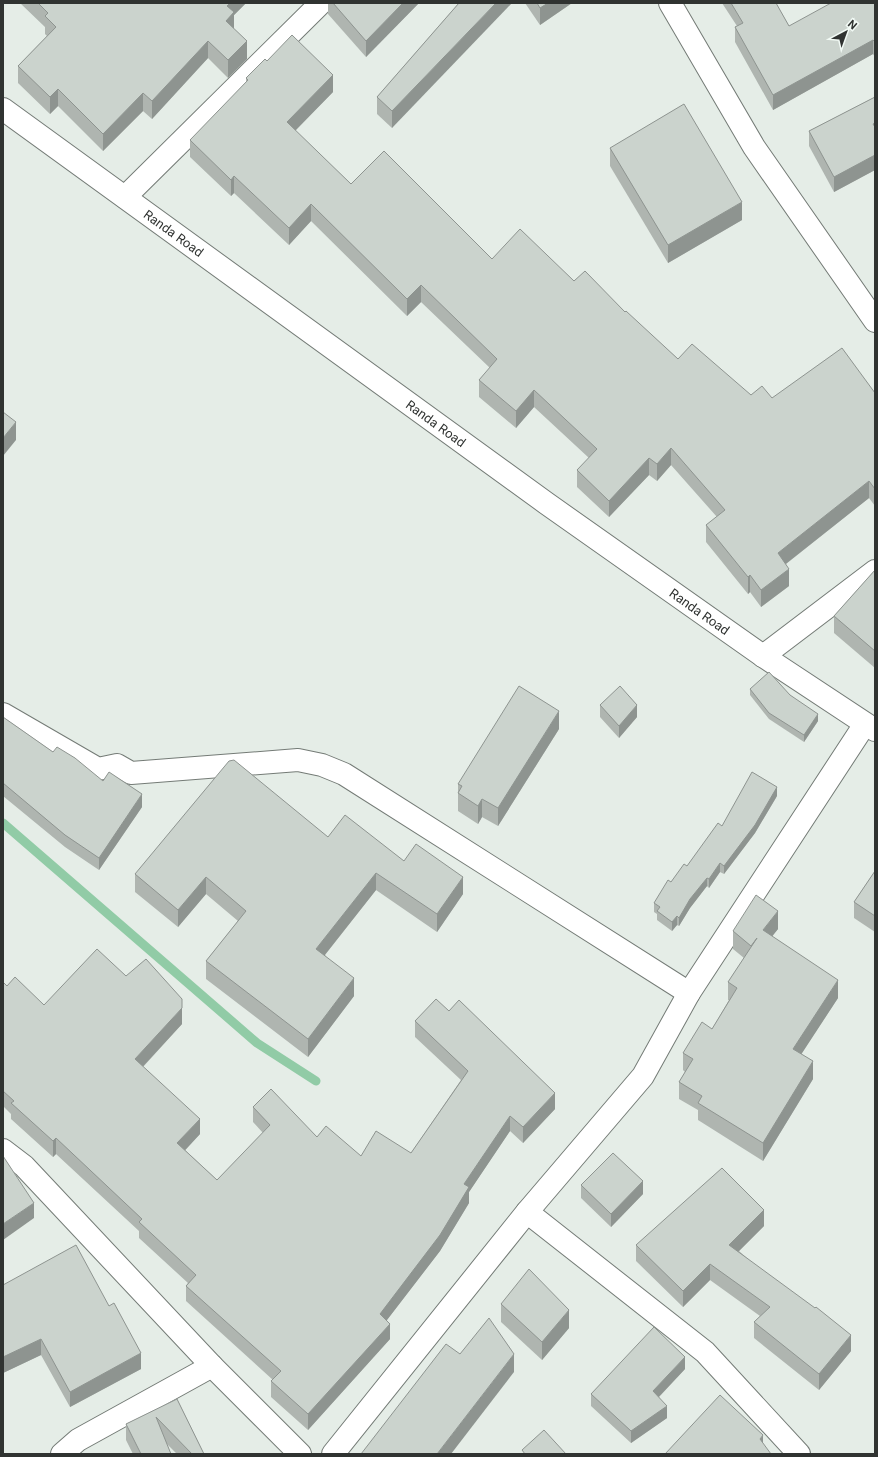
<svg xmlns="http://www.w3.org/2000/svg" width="878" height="1457" viewBox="0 0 878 1457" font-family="Roboto,sans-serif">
  <rect width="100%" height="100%" fill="#e5ede7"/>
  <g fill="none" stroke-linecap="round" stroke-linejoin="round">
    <polyline stroke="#91cba6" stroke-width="9" points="3,823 257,1043 316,1081"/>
    <g stroke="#747b76" stroke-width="24">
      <g id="street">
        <polyline points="670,3 754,147 875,321"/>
        <path id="s1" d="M3 109 546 503 763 656 875 730"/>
        <polyline points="125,197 321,3"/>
        <polyline points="763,656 875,571"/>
        <polyline points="3,714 98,769 117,765 131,773 298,760 322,765 344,774 689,993"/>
        <polyline points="3,1150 24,1166 212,1366 300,1454"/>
        <polyline points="527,1212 705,1352 799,1454"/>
        <polyline points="62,1454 78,1440 212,1366"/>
        <polyline points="333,1454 527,1212 643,1076 689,993 865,724"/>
      </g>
    </g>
    <use href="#street" stroke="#fff" stroke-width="22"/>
  </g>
  <g fill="#afb5b0">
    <polygon points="20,3 246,3 234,15 234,29 247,59 228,78 208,58 152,119 143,111 103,151 58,106 50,114 18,83 18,66 47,36 45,34 45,27"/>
    <polygon points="328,3 419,3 366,57 328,14"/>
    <polygon points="459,3 392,128 377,114 377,97"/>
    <polygon points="525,3 572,3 540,25"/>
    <polygon points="722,3 776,3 789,26 875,3 875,57 873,54 773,110 735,42 735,27 737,26"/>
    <polygon points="267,61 333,92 295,131 351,184 492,259 574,281 625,312 678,359 751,395 772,398 875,393 875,506 869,498 786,564 789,586 761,607 750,592 748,594 706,542 706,525 717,517 671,465 657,481 649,475 609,517 577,487 577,470 589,458 534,407 516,428 479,397 479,380 490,368 421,302 407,316 311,221 289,245 234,193 231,196 190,157 190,140 246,83 246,78"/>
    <polygon points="875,97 875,170 834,192 809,146 809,131"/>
    <polygon points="610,148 742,220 668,263 610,166"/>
    <polygon points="875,570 875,668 834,633 834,616"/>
    <polygon points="750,689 790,695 818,721 804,742 769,719 750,695"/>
    <polygon points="600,705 637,717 619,738 600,717"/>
    <polygon points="3,717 53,752 103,781 142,807 99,870 65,847 3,796"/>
    <polygon points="559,729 498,826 482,817 478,824 458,811 458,784"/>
    <polygon points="777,796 755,833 724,874 720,872 709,888 707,886 690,908 679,926 677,925 672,931 657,920 657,914 654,912 654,903 671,882 687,866 722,826"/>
    <polygon points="328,837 404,861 463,894 437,932 376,890 325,955 354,996 308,1057 206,979 206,961 238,921 206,894 178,927 135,892 135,874"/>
    <polygon points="875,871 875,932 854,918 854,902"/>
    <polygon points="778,929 772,936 838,998 801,1054 813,1079 763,1161 698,1120 698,1110 679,1099 679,1082 685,1072 683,1070 683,1053 712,1029 729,1000 728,1000 728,982 744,958 733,949 733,931"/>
    <polygon points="126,976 182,1024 143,1067 200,1134 185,1150 217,1180 263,1133 253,1122 253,1107 317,1137 361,1156 411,1153 461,1080 415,1037 415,1021 555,1109 523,1143 510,1131 469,1192 469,1203 440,1251 387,1320 390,1339 308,1430 271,1397 271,1381 273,1380 186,1301 186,1286 188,1283 139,1238 139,1231 56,1154 53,1157 11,1119 11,1114 3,1106 3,982 7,986 44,1005"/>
    <polygon points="581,1185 643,1194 611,1227 581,1198"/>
    <polygon points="764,1226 739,1251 851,1351 819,1390 754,1338 754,1322 760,1316 710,1280 683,1307 636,1261 636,1245"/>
    <polygon points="3,1285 141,1369 70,1407 41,1355 3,1373"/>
    <polygon points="501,1304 569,1328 542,1360 501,1322"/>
    <polygon points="685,1369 659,1397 667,1418 631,1443 591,1406 591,1394"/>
    <polygon points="177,1399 204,1454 177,1454 166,1443 171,1454 133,1454 126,1440 126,1424"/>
  </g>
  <g fill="#8e9490">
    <polygon points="230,3 246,3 234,15 234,30 226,21 227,6"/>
    <polygon points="403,3 419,3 366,57 366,41"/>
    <polygon points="496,3 512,3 392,128 392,111"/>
    <polygon points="548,3 572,3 540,25 540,8"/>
    <polygon points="873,40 873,54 773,110 773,95"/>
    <polygon points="208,41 208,58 152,119 152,101"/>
    <polygon points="247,41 247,59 228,78 228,60"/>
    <polygon points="333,75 333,92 287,139 287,122"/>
    <polygon points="58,89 58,106 50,114 50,97"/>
    <polygon points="143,93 143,111 103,151 103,134"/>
    <polygon points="875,155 875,170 834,192 834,177"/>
    <polygon points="234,176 234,193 231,196 231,180"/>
    <polygon points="742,202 742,220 668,263 668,245"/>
    <polygon points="311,204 311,221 289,245 289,228"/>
    <polygon points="421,285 421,302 407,316 407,299"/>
    <polygon points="534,390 534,407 516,428 516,411"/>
    <polygon points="16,422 16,440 3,456 3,438"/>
    <polygon points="671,448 671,465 657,481 657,464"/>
    <polygon points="649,458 649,475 609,517 609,501"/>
    <polygon points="869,481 869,498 778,570 778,553"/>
    <polygon points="789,569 789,586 761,607 761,590"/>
    <polygon points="750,575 750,592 748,594 748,577"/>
    <polygon points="637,705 637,717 619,738 619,726"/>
    <polygon points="559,711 559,729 498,826 498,808"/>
    <polygon points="818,714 818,721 804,742 804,735"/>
    <polygon points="777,787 777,796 755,833 724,874 724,866"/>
    <polygon points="142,794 142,807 99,870 99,858"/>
    <polygon points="482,799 482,817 478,824 478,806"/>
    <polygon points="720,863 720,872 709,888 709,879"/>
    <polygon points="376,873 376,890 316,966 316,949"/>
    <polygon points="206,877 206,894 178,927 178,910"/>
    <polygon points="463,877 463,894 437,932 437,914"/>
    <polygon points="707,878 707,886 690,908 679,926 679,918 690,899"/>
    <polygon points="778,911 778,929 763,948 763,930"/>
    <polygon points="677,916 677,925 672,931 672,922"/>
    <polygon points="354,978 354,996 308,1057 308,1039"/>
    <polygon points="838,980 838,998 793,1067 793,1049"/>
    <polygon points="182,1008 182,1024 135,1075 135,1059"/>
    <polygon points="813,1061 813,1079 763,1161 763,1143"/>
    <polygon points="555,1093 555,1109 523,1143 523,1127"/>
    <polygon points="510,1116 510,1131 469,1192 469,1203 440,1251 380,1329 380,1314 464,1184"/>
    <polygon points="200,1119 200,1134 177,1159 177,1143"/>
    <polygon points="56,1138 56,1154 53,1157 53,1141"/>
    <polygon points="643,1181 643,1194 611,1227 611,1214"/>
    <polygon points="34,1203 34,1218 3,1240 3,1224"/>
    <polygon points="764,1210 764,1226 729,1261 729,1245"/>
    <polygon points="710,1264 710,1280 683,1307 683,1291"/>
    <polygon points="569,1310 569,1328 542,1360 542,1342"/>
    <polygon points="390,1324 390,1339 308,1430 308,1414"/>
    <polygon points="851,1335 851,1351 819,1390 819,1374"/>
    <polygon points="41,1339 41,1355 3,1373 3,1357"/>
    <polygon points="141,1353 141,1369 70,1407 70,1392"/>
    <polygon points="514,1354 514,1372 451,1454 437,1454"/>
    <polygon points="685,1357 685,1369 653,1403 653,1391"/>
    <polygon points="667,1406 667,1418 631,1443 631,1431"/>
    <polygon points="763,1435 763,1453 760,1439"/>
  </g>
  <g fill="#cbd3cd" stroke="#8e9490">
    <polygon points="38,3 230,3 227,6 234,12 226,21 247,41 228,60 208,41 152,101 143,93 103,134 58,89 50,97 18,66 56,27 45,16 48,13"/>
    <polygon points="333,3 403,3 366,41"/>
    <polygon points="459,3 496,3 392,111 377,97"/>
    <polygon points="537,3 548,3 540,8"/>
    <polygon points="731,3 776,3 789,26 831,3 875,3 875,42 873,40 773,95 735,27 743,23"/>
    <polygon points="292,35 333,75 287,122 351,184 384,151 492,259 520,229 574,281 585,271 625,312 626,311 678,359 692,344 751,395 762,386 772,398 842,348 875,393 875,489 869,481 778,553 789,569 761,590 750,575 748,577 706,525 725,510 671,448 657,464 649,458 609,501 577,470 597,449 534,390 516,411 479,380 497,359 421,285 407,299 311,204 289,228 234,176 231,180 190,140 248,80 246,78 265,59 267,61"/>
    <polygon points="875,97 875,123 873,124 875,127 875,155 834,177 809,131"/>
    <polygon points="684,104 742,202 668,245 610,148"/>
    <polygon points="3,412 16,422 3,438"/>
    <polygon points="875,570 875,651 834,616"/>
    <polygon points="769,672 790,695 818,714 804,735 769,713 750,689"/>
    <polygon points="519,686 559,711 498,808 482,799 478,806 458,793 462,786 458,784"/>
    <polygon points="620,686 637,705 619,726 600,705"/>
    <polygon points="3,717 53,752 57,747 75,758 103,781 109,772 142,794 99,858 65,835 3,783"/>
    <polygon points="234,760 328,837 345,815 404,861 416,844 463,877 437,914 376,873 316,949 354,978 308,1039 206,961 246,911 206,877 178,910 135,874 229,761"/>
    <polygon points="752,772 777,787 755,825 724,866 720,863 709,879 707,878 690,899 679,918 677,916 672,922 657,911 660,907 654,903 668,880 671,882 684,864 687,866 718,823 722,826"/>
    <polygon points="875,871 875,916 854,902"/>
    <polygon points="756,895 778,911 763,930 838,980 793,1049 813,1061 763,1143 698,1103 702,1096 679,1082 693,1059 683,1053 702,1022 712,1029 737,988 728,982 757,938 751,946 733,931"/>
    <polygon points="97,949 126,976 146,959 182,999 182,1008 135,1059 200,1119 177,1143 217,1180 270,1125 253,1107 271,1089 317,1137 326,1126 361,1156 376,1131 411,1153 468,1071 415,1021 436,999 449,1011 459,1000 555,1093 523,1127 510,1116 464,1184 469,1187 440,1235 380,1314 390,1324 308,1414 271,1381 281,1371 186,1286 196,1275 139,1222 142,1219 56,1138 53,1141 11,1103 14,1101 3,1091 3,982 7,986 15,977 44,1005"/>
    <polygon points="613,1153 643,1181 611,1214 581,1185"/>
    <polygon points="3,1156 34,1203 3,1224"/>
    <polygon points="722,1168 764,1210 729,1245 815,1308 816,1307 851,1335 819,1374 754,1322 770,1307 710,1264 683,1291 636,1245"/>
    <polygon points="76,1245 109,1306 114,1303 141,1353 70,1392 41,1339 3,1357 3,1285"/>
    <polygon points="529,1269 569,1310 542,1342 501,1304"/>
    <polygon points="489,1318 514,1354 437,1454 361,1454 446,1344 460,1354"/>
    <polygon points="654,1327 685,1357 653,1391 667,1406 631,1431 591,1394"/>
    <polygon points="720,1395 763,1435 760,1439 771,1454 665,1454"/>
    <polygon points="177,1399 204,1454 192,1454 156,1417 171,1454 141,1454 126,1424"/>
    <polygon points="544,1430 566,1454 525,1454 522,1450"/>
  </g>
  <g text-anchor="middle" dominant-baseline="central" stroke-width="3" stroke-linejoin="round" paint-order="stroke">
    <g font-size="13" fill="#303331" stroke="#f2faf5">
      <text stroke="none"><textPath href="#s1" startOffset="211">Randa Road</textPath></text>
      <text stroke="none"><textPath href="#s1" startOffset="535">Randa Road</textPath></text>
      <text stroke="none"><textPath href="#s1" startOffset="859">Randa Road</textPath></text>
    </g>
  </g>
  <rect width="878" height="1457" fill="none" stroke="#303331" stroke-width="8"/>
  <g transform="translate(846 32) rotate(41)" stroke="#f2faf5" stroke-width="3" paint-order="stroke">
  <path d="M0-3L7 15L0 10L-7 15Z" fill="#303331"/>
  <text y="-6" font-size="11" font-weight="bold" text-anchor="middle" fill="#303331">N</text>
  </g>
</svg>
